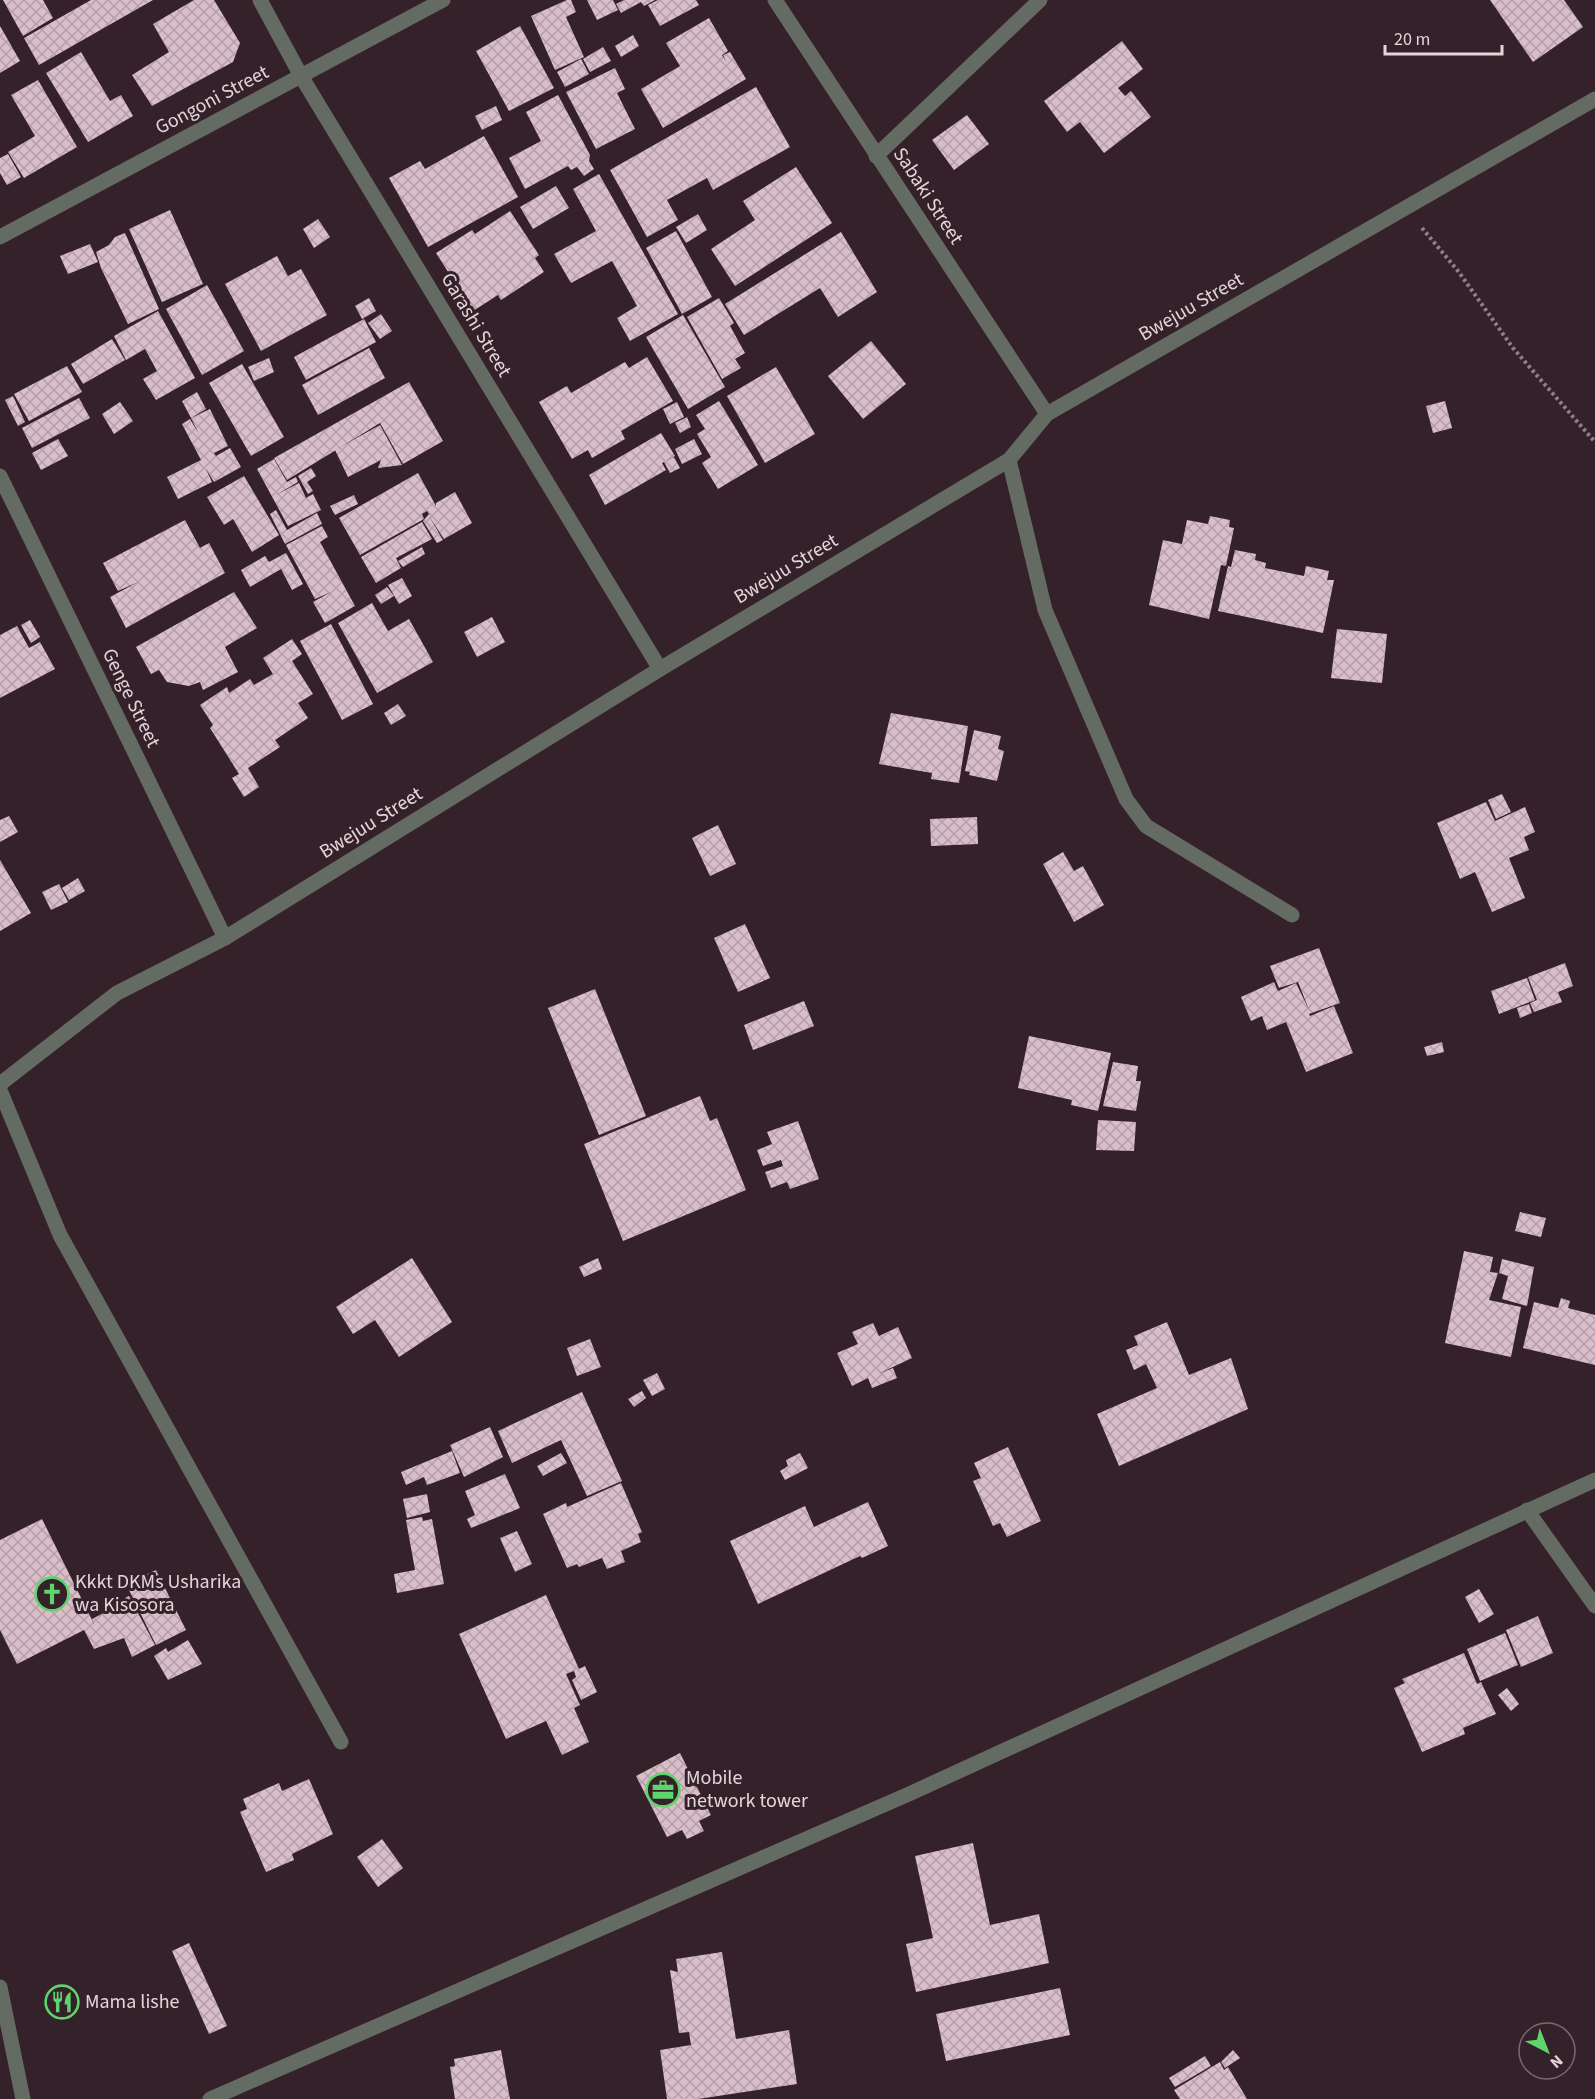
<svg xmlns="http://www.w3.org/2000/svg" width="1595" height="2099" viewBox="0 0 1595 2099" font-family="'Source Sans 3',sans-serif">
  <defs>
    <pattern id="building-cross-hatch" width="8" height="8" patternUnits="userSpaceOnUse" patternTransform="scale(1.5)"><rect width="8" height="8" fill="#d9bec9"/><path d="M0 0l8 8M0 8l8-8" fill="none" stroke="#b49ea7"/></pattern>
  </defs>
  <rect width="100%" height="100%" fill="#35212a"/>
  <g fill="url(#building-cross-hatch)">
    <polygon points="3,0 43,0 53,18 23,36"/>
    <polygon points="91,0 153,0 39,65 24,38"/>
    <polygon points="194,0 214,0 240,43 233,62 152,106 132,75 169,52 153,24"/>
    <polygon points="567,0 571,0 576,12 566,17 584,57 555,70 531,16"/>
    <polygon points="587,0 613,0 618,10 597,20"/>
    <polygon points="624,0 655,0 644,6 641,2 621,13 616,4"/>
    <polygon points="658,0 696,0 699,5 660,26 648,5"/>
    <polygon points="1490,0 1564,0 1583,27 1533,62"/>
    <polygon points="709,18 728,51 722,55 726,62 723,55 730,52 746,79 663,128 641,89 680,66 666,43"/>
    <polygon points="0,26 20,61 0,73"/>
    <polygon points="520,26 554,88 509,111 476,51"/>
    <polygon points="633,35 639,46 621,57 615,46"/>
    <polygon points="1122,41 1143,69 1118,88 1125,96 1131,91 1151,117 1104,153 1080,122 1067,132 1044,101"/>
    <polygon points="603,47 611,61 590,72 583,59"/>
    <polygon points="81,52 110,101 121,95 133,116 88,142 46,73"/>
    <polygon points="581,59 589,74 565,87 557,72"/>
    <polygon points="615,68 625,89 617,93 635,129 596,149 566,92"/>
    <polygon points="38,80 77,147 24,178 8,152 35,136 11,95"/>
    <polygon points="756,87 790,147 713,190 707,178 667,200 678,220 647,237 610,170"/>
    <polygon points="558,95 590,155 589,161 594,169 584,176 577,167 571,170 568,166 525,189 509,158 541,141 526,112"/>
    <polygon points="496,106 502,120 482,130 475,116"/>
    <polygon points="967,115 989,144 954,170 932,140"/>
    <polygon points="484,136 518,197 428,247 389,178 420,161 425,169"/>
    <polygon points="8,154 21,177 7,185 0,173 0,158"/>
    <polygon points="796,167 832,223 735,286 711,249 755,220 743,201"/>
    <polygon points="599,174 678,314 630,341 617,318 637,306 612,261 571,283 554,254 596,231 573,189"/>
    <polygon points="556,186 569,208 533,229 520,207"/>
    <polygon points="170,210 203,284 162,302 129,229"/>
    <polygon points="510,211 539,255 535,258 544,272 501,300 498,295 473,311 436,253 472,230 475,234"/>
    <polygon points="698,214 707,230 686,243 676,227"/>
    <polygon points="318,219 330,237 314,248 303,229"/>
    <polygon points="676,231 712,297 682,314 646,248"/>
    <polygon points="841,232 877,292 838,317 820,288 744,335 725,304"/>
    <polygon points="125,233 159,309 128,324 101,268 96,252 109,245 115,237"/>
    <polygon points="90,244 98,262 68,274 60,256"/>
    <polygon points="277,256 288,276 301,269 327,315 261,351 225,284"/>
    <polygon points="207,285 244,351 202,375 166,309"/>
    <polygon points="369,298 376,311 362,319 355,306"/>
    <polygon points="719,298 734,323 730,326 745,353 735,359 741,368 722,379 687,317"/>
    <polygon points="158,311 195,378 156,400 143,379 157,371 145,349 126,360 114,336"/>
    <polygon points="381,314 392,331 380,339 368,323"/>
    <polygon points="683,315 725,387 688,409 646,337"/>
    <polygon points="364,319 376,342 306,380 294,357"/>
    <polygon points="112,339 125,360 83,384 71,364"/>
    <polygon points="871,341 906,384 863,419 828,376"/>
    <polygon points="369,348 385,378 318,415 302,385"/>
    <polygon points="647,357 673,401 621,431 625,439 592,458 588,450 572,459 539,402 567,386 571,393 625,362 629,368"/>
    <polygon points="269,358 274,372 254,381 248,367"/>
    <polygon points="242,364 284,437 251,456 209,383"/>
    <polygon points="67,366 82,392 29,421 14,394"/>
    <polygon points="776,367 815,434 765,463 727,396"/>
    <polygon points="409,382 443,441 403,464 380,423 287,480 274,458"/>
    <polygon points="197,392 206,409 191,418 182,401"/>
    <polygon points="13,396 25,422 18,426 5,400"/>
    <polygon points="79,398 90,418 32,448 22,428"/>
    <polygon points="719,401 758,465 718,489 702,463 711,457 697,434 705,429 696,415"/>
    <polygon points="1445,401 1452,428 1433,433 1426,406"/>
    <polygon points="120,402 133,421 114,434 102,414"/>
    <polygon points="677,402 684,417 670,424 663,409"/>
    <polygon points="210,409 228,446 214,453 216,456 230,448 241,467 214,482 206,469 212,482 178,499 167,477 201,460 182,424 190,419 199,434 191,418"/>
    <polygon points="687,417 691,427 680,433 675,423"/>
    <polygon points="380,425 402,465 378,468 381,460 348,477 335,450"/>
    <polygon points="661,433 675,456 666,461 674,457 680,468 670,473 664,462 662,463 666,470 605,505 589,475"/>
    <polygon points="58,439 68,456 41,470 32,453"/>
    <polygon points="694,439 702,454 682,464 675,449"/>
    <polygon points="274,459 287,482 296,477 298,482 276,495 299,483 306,498 313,494 321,510 288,526 257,469"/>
    <polygon points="311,468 316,476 307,482 313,491 308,494 298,476"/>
    <polygon points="418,473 436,506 436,503 455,492 472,523 444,539 429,516 443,540 437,543 423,521 429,514 427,511 422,514 424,519 360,555 339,518"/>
    <polygon points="244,476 279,535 252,552 233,519 224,525 207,497"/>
    <polygon points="354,495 358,504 335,515 330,506"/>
    <polygon points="276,510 287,530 317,513 322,524 285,544 270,514"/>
    <polygon points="1210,516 1230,520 1229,527 1234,528 1226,566 1221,565 1209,619 1149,605 1163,540 1182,544 1187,520 1208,524"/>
    <polygon points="185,520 200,548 209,543 225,573 126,628 110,597 138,582 118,591 103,563"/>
    <polygon points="422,522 432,539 396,558 401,568 376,583 361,557"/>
    <polygon points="322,526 328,537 320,542 355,606 325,623 313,602 331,592 315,599 286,545"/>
    <polygon points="422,547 425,554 403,567 398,561"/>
    <polygon points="1235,550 1256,554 1255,560 1266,563 1265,568 1304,576 1306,566 1329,571 1327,580 1334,580 1323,633 1218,611 1228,566 1231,567"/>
    <polygon points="286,553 303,584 292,590 281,569 250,587 241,570 265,556 269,562"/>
    <polygon points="402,578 412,596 399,604 388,585"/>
    <polygon points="387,587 394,596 381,604 375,595"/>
    <polygon points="234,592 257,628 225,647 238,672 203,690 200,682 189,686 167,682 159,670 151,674 136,647"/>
    <polygon points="372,603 388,631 409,619 433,662 377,693 338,623"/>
    <polygon points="492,617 505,642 477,657 464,632"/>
    <polygon points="30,620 40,637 31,643 21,625"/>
    <polygon points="331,624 373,704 342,720 300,641"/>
    <polygon points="17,626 29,648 40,642 55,669 0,698 0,635"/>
    <polygon points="1337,629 1387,634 1382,683 1331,678"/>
    <polygon points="292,639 302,654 292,661 313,694 298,703 308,718 275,740 280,747 248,768 259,787 244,797 232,778 239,774 210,728 213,725 200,705 227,687 229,693 250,679 254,685 273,674 263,658"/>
    <polygon points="398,704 406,716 391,725 384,713"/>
    <polygon points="891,713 968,726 959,783 931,779 932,773 879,764"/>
    <polygon points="974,730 1001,736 998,749 1004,751 997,781 969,775 970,772 965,771"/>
    <polygon points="1502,794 1511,812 1496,819 1488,800"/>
    <polygon points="1486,802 1495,821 1525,807 1535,832 1524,837 1529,850 1509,858 1525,898 1492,912 1475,872 1460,879 1437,823"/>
    <polygon points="9,816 18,832 0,842 0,820"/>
    <polygon points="977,817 978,844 931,846 930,819"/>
    <polygon points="718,825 736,864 710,876 692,838"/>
    <polygon points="1063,852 1074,871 1083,866 1104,905 1074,922 1043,864"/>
    <polygon points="0,860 31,913 0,931"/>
    <polygon points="78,878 85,891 69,900 62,888"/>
    <polygon points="59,884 68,902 51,910 42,892"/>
    <polygon points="745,924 770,978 738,992 714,938"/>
    <polygon points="1319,948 1340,1003 1309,1014 1310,1016 1334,1006 1353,1053 1306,1072 1286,1022 1267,1030 1262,1016 1251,1021 1241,997 1274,982 1278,991 1296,983 1309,1010 1298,982 1279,988 1270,966"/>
    <polygon points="1565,963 1573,986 1558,992 1562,1002 1534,1012 1530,1003 1537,1000 1528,977"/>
    <polygon points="1527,978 1535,1000 1499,1014 1491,991"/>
    <polygon points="595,989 646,1116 599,1135 548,1008"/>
    <polygon points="804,1001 814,1026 753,1050 744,1025"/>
    <polygon points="1529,1004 1532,1013 1520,1018 1517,1008"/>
    <polygon points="1029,1036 1111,1053 1098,1111 1071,1105 1072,1100 1018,1088"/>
    <polygon points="1442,1042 1444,1052 1427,1056 1424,1047"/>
    <polygon points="1113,1062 1138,1066 1136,1081 1141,1081 1136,1111 1103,1106"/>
    <polygon points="700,1096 710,1121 717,1118 746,1190 623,1241 584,1144"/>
    <polygon points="1098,1120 1136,1122 1134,1151 1096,1150"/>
    <polygon points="798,1121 819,1179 790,1189 787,1182 771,1188 765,1172 783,1166 781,1160 763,1166 757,1150 772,1144 767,1132"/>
    <polygon points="1520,1212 1546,1218 1541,1237 1515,1231"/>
    <polygon points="1464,1251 1493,1257 1490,1272 1498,1273 1489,1300 1521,1307 1511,1357 1445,1343"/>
    <polygon points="412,1258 452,1322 399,1357 375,1320 353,1334 336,1307"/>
    <polygon points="598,1258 602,1269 584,1277 579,1267"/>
    <polygon points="1502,1259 1534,1267 1527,1306 1502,1299 1508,1276 1499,1273"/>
    <polygon points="1561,1298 1570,1301 1568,1308 1595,1315 1595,1365 1523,1348 1534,1302 1558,1308"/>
    <polygon points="1167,1322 1189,1375 1231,1358 1248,1409 1119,1466 1097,1414 1157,1388 1146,1364 1134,1370 1126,1350 1138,1345 1134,1336"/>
    <polygon points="873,1323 879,1336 898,1327 912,1358 878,1374 893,1368 897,1378 872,1388 868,1378 852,1386 837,1353 858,1344 852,1332"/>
    <polygon points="590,1339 601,1367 577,1376 567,1348"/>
    <polygon points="657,1373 665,1389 652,1396 643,1380"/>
    <polygon points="642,1391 646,1398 634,1407 628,1399"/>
    <polygon points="582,1392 622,1481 587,1496 561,1440 512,1463 498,1431"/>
    <polygon points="490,1427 503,1457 464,1477 450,1445"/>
    <polygon points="1008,1447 1041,1521 1007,1537 1000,1523 993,1526 973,1481 981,1478 974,1463"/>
    <polygon points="452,1451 460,1473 427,1485 424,1477 406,1485 401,1472"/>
    <polygon points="561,1453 567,1463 543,1476 537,1466"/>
    <polygon points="800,1453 808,1468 785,1480 780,1471 788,1466 786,1460"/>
    <polygon points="505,1474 520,1508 471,1528 467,1519 475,1515 465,1491"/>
    <polygon points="621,1483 642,1532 638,1534 641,1542 621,1551 625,1562 607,1569 602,1558 579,1567 577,1564 567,1568 543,1514 566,1503 567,1507"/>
    <polygon points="427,1494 430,1512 407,1518 403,1499"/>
    <polygon points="868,1502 888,1546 862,1558 860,1556 758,1604 730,1541 805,1506 814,1527"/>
    <polygon points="422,1517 423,1521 432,1519 444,1584 397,1593 394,1574 415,1570 406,1520"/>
    <polygon points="42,1519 95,1626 92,1619 119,1605 117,1602 129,1596 155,1645 132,1657 124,1638 94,1649 84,1630 17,1664 0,1630 0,1540"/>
    <polygon points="517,1531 532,1564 515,1572 500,1538"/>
    <polygon points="156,1570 186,1630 156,1645 126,1584"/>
    <polygon points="1479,1589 1494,1614 1479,1623 1465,1597"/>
    <polygon points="546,1595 579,1669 585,1666 597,1692 581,1700 572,1680 576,1677 574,1671 566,1674 580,1705 574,1708 589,1742 562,1755 546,1721 506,1739 459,1634"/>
    <polygon points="1538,1616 1553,1653 1521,1667 1506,1630"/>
    <polygon points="1505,1633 1518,1665 1480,1681 1467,1649"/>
    <polygon points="188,1640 202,1664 168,1680 154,1656 166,1648 168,1652"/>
    <polygon points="1464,1653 1477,1684 1481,1682 1496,1714 1463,1728 1465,1734 1422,1752 1394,1688 1405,1683 1402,1679"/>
    <polygon points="1507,1688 1519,1704 1511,1711 1498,1695"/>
    <polygon points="680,1753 711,1815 699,1821 704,1831 687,1839 682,1830 667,1837 636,1776"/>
    <polygon points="309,1779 333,1834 292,1854 294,1860 266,1872 240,1812 247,1809 243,1799 279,1783 282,1791"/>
    <polygon points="382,1839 403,1868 378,1887 357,1857"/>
    <polygon points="973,1843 990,1925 1039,1914 1049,1963 916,1992 906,1944 933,1938 915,1856"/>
    <polygon points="189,1943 227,2026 209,2034 172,1951"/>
    <polygon points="722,1952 736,2039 789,2030 797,2084 698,2099 667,2099 660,2050 691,2045 689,2032 679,2033 670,1970 678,1972 676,1959"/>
    <polygon points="1060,1988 1070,2035 946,2061 936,2014"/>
    <polygon points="501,2050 510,2099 455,2099 450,2067 455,2066 454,2059"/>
    <polygon points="1233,2050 1240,2058 1225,2068 1221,2062"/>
    <polygon points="1205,2056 1211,2066 1175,2087 1169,2078"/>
    <polygon points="1220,2062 1224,2070 1228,2067 1247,2099 1180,2099 1174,2090"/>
  </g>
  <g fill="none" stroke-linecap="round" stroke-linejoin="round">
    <polyline stroke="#918087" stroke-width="4" stroke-dasharray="3 3" stroke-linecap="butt" points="1422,228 1458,271 1513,348 1595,442"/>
    <g stroke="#636b63" stroke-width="15">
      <polyline points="260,0 301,76 660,669"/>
      <polyline points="775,0 1047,414"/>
      <polyline points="876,156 1040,0"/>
      <polyline points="0,237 443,0"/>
      <polyline points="1009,460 1045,610 1126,799 1146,826 1292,915"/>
      <polyline points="0,476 225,938"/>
      <polyline points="0,1084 117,993 225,938 660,669 1009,460 1047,414 1595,99"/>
      <polyline points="0,1090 60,1235 341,1742"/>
      <polyline points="1527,1510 1595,1606"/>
      <polyline points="0,1987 23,2099"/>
      <polyline points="210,2099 909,1794 1595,1480"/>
    </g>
  </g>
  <defs>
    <g id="church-ring" transform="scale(1.725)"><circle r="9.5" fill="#35212a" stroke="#5ed56c" stroke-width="1.5"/><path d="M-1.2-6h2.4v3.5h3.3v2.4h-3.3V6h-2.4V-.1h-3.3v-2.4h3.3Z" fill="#5ed56c"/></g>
    <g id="office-ring" transform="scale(1.725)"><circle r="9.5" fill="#35212a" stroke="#5ed56c" stroke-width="1.5"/><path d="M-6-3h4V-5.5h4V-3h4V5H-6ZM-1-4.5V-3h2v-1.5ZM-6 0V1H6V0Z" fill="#5ed56c"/></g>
    <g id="restaurant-ring" transform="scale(1.725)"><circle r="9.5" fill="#35212a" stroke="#5ed56c" stroke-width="1.5"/><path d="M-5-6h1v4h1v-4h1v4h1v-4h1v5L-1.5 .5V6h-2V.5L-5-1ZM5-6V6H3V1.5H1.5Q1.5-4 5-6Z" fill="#5ed56c"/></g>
  </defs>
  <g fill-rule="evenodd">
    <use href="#church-ring" x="52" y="1594"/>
    <use href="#office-ring" x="663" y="1790"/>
    <use href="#restaurant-ring" x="62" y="2002"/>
  </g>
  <g text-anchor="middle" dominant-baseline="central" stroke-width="6" stroke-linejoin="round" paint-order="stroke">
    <g font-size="20" fill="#e2d5da" stroke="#35212a">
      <text transform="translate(212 100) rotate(-28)">Gongoni Street</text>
      <text transform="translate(928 196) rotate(57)">Sabaki Street</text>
      <text transform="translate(1191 307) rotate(-30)">Bwejuu Street</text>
      <text transform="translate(476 325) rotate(59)">Garashi Street</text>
      <text transform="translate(786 569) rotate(-31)">Bwejuu Street</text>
      <text transform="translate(131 698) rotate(64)">Genge Street</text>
      <text transform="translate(371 823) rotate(-32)">Bwejuu Street</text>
    </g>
    <g font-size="20" fill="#e2d5da" stroke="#35212a" text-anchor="start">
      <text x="75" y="1582">Kkkt DKMs Usharika<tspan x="75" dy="23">wa Kisosora</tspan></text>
      <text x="686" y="1778">Mobile<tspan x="686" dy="23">network tower</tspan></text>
      <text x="85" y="2002">Mama lishe</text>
    </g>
  </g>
  <g transform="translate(1547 2051) rotate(138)"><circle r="28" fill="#35212a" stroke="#7a6970" stroke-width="1.5"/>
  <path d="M0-4.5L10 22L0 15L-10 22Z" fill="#5ed56c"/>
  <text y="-9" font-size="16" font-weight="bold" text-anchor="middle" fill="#e2d5da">N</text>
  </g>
  <path d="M1385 45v9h117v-9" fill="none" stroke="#e2d5da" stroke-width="3"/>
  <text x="1394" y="45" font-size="18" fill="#e2d5da" stroke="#35212a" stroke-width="4.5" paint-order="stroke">20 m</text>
</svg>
